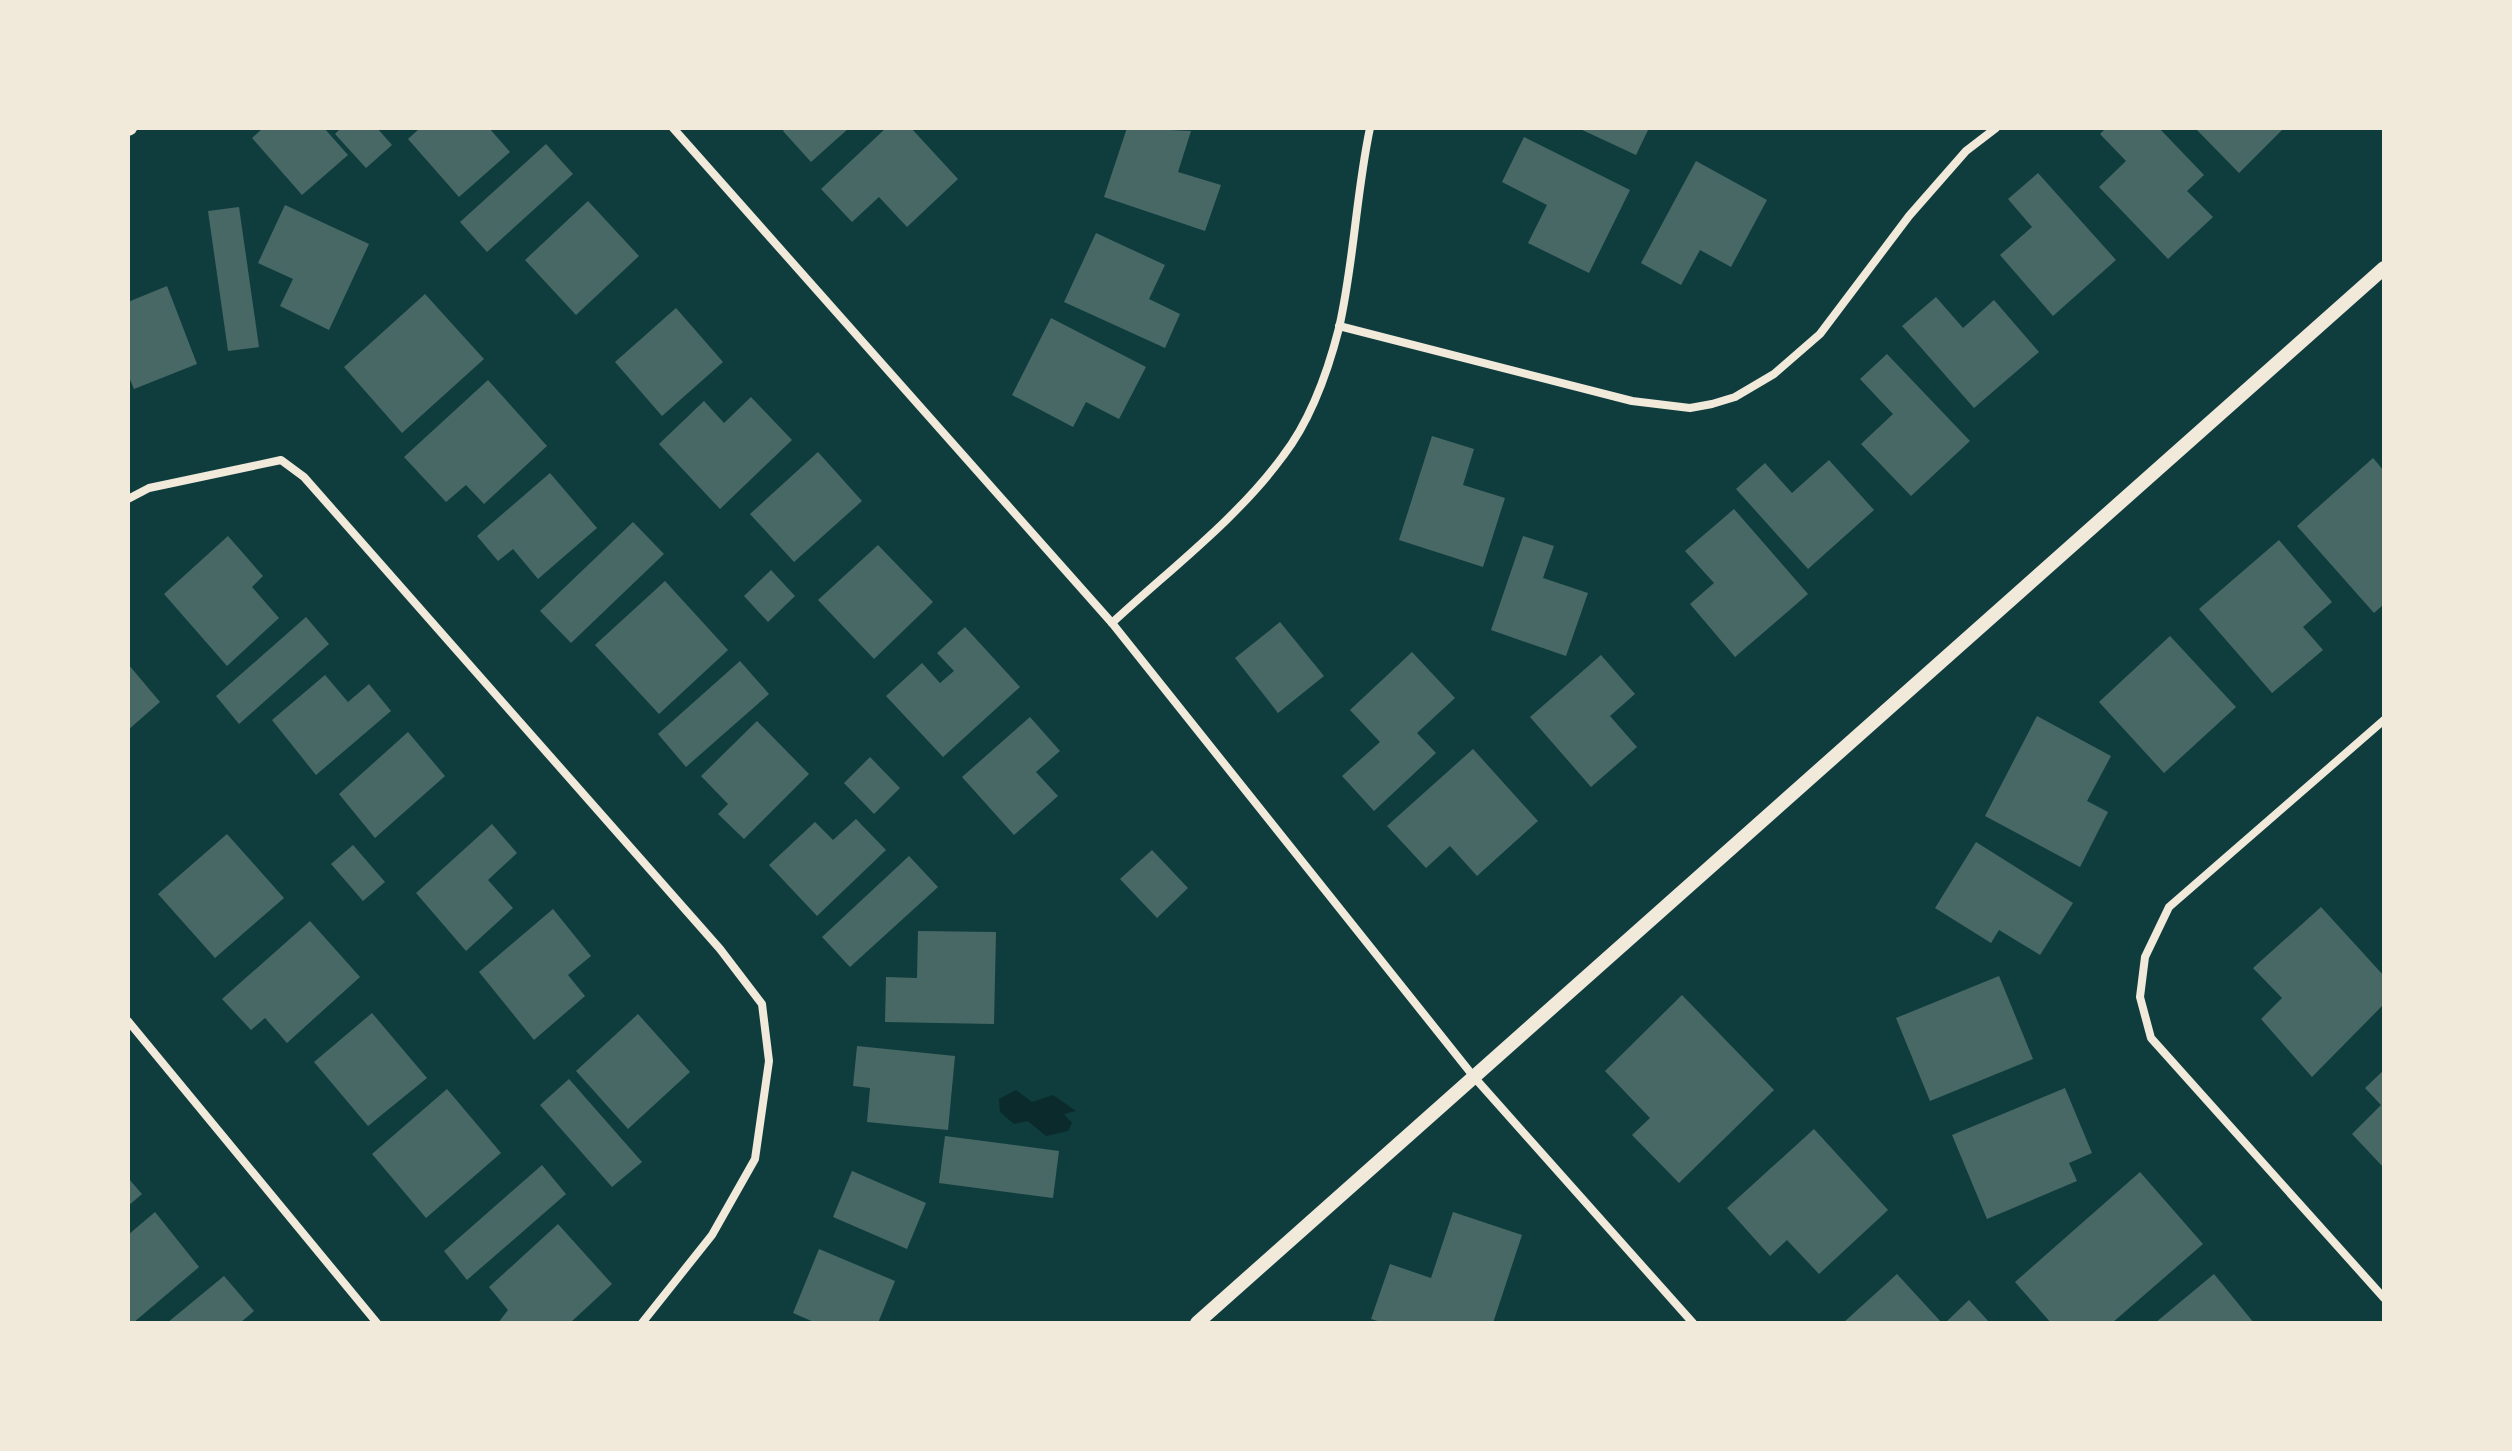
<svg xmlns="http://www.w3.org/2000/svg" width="2512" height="1451" viewBox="0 0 2512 1451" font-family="Lato,sans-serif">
  <rect width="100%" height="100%" fill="#0f3d3e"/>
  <polygon fill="#0a2a2b" points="1016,1090 1032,1102 1053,1095 1076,1111 1064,1114 1072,1123 1068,1131 1046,1136 1028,1121 1014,1124 1000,1112 999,1099"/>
  <g fill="#486865">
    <polygon points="263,128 324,128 348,155 302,195 252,138"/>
    <polygon points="341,128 377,128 392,145 366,168 335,134"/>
    <polygon points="420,128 489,128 510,152 459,197 408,139"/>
    <polygon points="786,128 849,128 811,162 783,131"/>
    <polygon points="886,128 911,128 958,179 907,227 879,197 852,222 821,189"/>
    <polygon points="1127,128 1191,131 1178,172 1221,185 1205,231 1104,197"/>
    <polygon points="1578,128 1649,128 1636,155"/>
    <polygon points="2106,128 2159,128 2204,175 2187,191 2213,217 2168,259 2099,187 2126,161 2100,134"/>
    <polygon points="2195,128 2284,128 2239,173"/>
    <polygon points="1524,137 1630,190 1589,273 1528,243 1547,205 1502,182"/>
    <polygon points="546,144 573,174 487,252 460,222"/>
    <polygon points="1696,161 1767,200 1731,267 1700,250 1681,285 1641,263"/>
    <polygon points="2038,173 2116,260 2053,316 2000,255 2032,227 2008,199"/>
    <polygon points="588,201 639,256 576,315 525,260"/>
    <polygon points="285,205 369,244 329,330 280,306 293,279 258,263"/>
    <polygon points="239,207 259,347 228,351 208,211"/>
    <polygon points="1096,233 1165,265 1149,299 1180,314 1165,348 1064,302"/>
    <polygon points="167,286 197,364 134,389 128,375 128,302"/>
    <polygon points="425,294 484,359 402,433 344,367"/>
    <polygon points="1936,297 1963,328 1994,300 2039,352 1974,408 1902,326"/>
    <polygon points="676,308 723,362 662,416 615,362"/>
    <polygon points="1051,318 1146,367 1119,419 1086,402 1073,427 1012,395"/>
    <polygon points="1887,354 1970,441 1911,496 1861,444 1893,414 1860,379"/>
    <polygon points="488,380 547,446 484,504 466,485 446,502 404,457"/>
    <polygon points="751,397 792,440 720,509 659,444 704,401 724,423"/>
    <polygon points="1432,436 1474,449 1463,485 1505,498 1483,567 1399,540"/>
    <polygon points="818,452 862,501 794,562 750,514"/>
    <polygon points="2373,458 2384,471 2384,604 2374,613 2297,526"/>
    <polygon points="1829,460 1874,510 1808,569 1736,489 1765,463 1792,493"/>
    <polygon points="550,473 597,528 538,579 513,549 498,561 477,536"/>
    <polygon points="1734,509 1808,594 1735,657 1690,604 1714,583 1685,551"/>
    <polygon points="633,522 664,554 571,643 540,611"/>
    <polygon points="228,536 263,576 252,587 279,618 227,666 164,594"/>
    <polygon points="1523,536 1554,546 1543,578 1588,593 1566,656 1491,630"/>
    <polygon points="2279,540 2332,602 2303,627 2323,650 2272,693 2199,609"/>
    <polygon points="878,545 933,602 874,659 818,600"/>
    <polygon points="771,570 795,596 768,622 744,596"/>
    <polygon points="665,581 728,650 659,714 595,645"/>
    <polygon points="306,617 329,644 239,724 216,696"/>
    <polygon points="1280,622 1324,676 1278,713 1235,658"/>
    <polygon points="965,627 1020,687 943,757 886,696 922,663 940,683 954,671 937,653"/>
    <polygon points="2170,636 2236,707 2164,773 2099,702"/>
    <polygon points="1412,652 1455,698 1417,733 1436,753 1374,811 1342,776 1380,742 1350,710"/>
    <polygon points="1601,655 1635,694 1610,716 1637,747 1591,787 1530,717"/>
    <polygon points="740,661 769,694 686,767 658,734"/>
    <polygon points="128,664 160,702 128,730"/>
    <polygon points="325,675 348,702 369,684 391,711 316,775 272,720"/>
    <polygon points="2037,716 2111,756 2087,801 2108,812 2080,867 1985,816"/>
    <polygon points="1030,717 1060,751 1036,772 1058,796 1014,835 962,777"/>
    <polygon points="757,721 809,774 744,839 718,814 728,804 701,776"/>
    <polygon points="408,732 445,776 375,838 339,794"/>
    <polygon points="1473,749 1538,821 1477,876 1450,846 1426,868 1387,826"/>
    <polygon points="870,757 900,788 874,814 844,783"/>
    <polygon points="856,819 886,850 817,916 769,865 815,822 833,840"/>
    <polygon points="492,824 517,853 488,880 513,908 466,951 416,893"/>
    <polygon points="227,834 284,898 215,958 158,894"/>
    <polygon points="1976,842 2073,903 2040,955 1999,930 1991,943 1935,908"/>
    <polygon points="353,845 385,882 363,901 331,864"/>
    <polygon points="1152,850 1188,888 1157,918 1120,879"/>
    <polygon points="909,856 938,887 850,967 822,937"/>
    <polygon points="2321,907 2384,976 2384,1004 2312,1077 2261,1019 2282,998 2253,968"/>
    <polygon points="553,909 591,956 568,975 585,996 534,1040 479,972"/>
    <polygon points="310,921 360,977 287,1043 265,1018 251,1030 222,999"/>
    <polygon points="918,931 996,932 994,1024 885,1022 886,977 917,978"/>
    <polygon points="1999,976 2033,1059 1930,1101 1896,1018"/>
    <polygon points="1682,995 1774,1090 1679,1183 1632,1135 1650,1118 1605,1071"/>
    <polygon points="372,1013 427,1078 368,1126 314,1062"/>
    <polygon points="638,1014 690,1072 628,1129 576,1071"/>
    <polygon points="857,1046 955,1056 948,1130 867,1122 870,1088 853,1086"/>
    <polygon points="2384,1070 2384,1168 2352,1134 2381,1105 2365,1088"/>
    <polygon points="569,1079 642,1162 612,1187 540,1105"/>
    <polygon points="2065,1088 2092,1153 2069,1163 2077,1181 1987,1219 1952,1135"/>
    <polygon points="447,1089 501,1153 426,1218 372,1154"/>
    <polygon points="1814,1129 1888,1210 1819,1274 1787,1240 1770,1256 1727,1208"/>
    <polygon points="945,1136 1059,1151 1053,1198 939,1183"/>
    <polygon points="542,1165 566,1194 467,1280 444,1251"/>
    <polygon points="852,1171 926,1203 907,1249 833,1217"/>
    <polygon points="2140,1172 2203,1244 2112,1323 2051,1323 2015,1282"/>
    <polygon points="128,1178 142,1194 128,1206"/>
    <polygon points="155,1212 199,1267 133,1323 128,1323 128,1235"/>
    <polygon points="1453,1212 1522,1235 1493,1323 1384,1323 1371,1319 1390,1264 1431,1278"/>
    <polygon points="558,1224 612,1284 570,1323 498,1323 508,1310 489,1287"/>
    <polygon points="819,1249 895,1281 878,1323 816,1323 793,1313"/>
    <polygon points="1897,1274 1942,1323 1843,1323"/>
    <polygon points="2214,1274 2254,1323 2155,1323"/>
    <polygon points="224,1276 254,1311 240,1323 167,1323"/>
    <polygon points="1969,1300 1990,1323 1945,1323"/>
  </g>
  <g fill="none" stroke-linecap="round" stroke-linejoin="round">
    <g stroke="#f1e9da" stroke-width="8">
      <polyline points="673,128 1112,623 1474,1077 1693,1323"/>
      <polyline points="1339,326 1632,401 1690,408 1712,404 1735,397 1774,374 1820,334 1909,216 1966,151 1996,128"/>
      <polyline points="128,499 149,488 281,460 304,477 720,949 762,1004 769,1061 755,1159 712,1235 642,1323"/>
      <path d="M1112 623C1169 570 1237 519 1283 456 1310 421 1328 371 1339 328 1354 262 1356 194 1370 128"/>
      <polyline points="2384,720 2169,907 2145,957 2140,997 2151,1038 2384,1298"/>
      <polyline points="128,1021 377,1323"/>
    </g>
    <g stroke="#f1e9da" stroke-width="14">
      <polyline points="128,129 130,128"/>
      <polyline points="1197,1323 2384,268"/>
    </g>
  </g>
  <rect width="2512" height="1451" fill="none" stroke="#f1e9da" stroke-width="260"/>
</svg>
